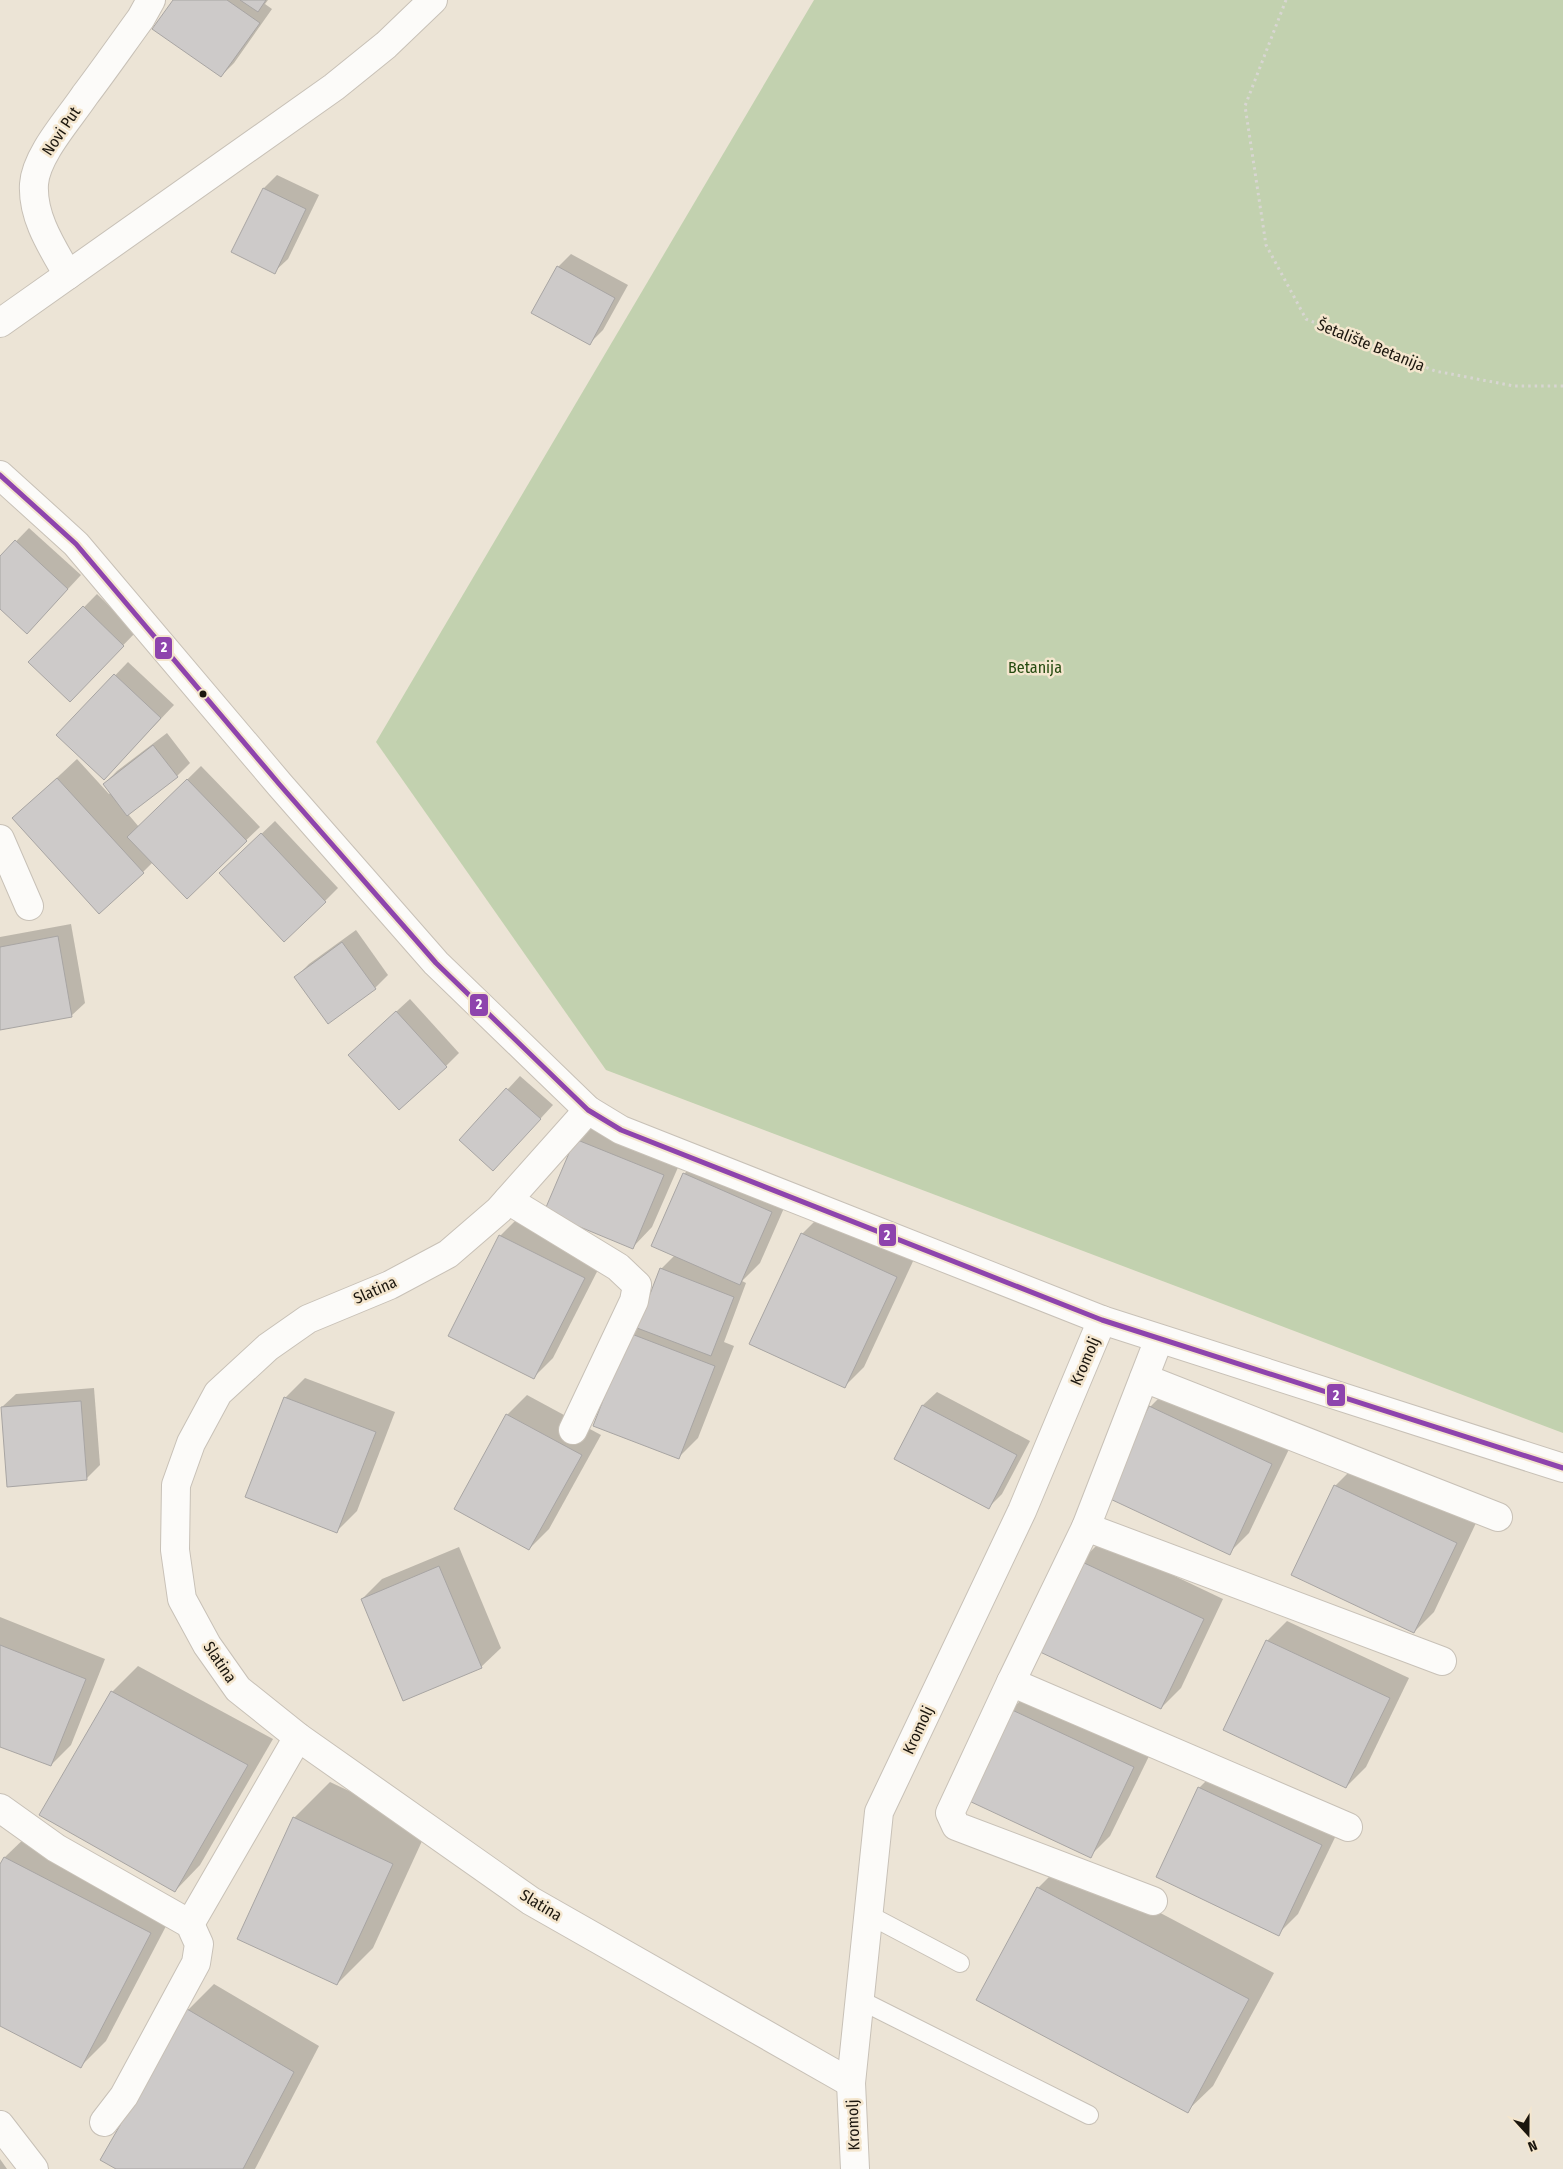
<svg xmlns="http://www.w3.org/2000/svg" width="1563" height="2169" viewBox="0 0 1563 2169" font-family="'Fira Sans Condensed',sans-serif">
  <rect width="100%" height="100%" fill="#ece4d6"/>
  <polygon fill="#c2d1af" points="814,0 1563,0 1563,1433 606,1070 376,742"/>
  <g fill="#0003">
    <polygon points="174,0 268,0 265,4 272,9 234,63 221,76"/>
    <polygon points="277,175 319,195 288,259 274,272 233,251 264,188"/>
    <polygon points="571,254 628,285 603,330 590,343 558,267"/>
    <polygon points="29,528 81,575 27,633 0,608 0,558"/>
    <polygon points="97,594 136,632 70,700 30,662"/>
    <polygon points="128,662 174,705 117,765 58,735"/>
    <polygon points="167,733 190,763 177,776 128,814 139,827 201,766 260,827 187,897 153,862 143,872 14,818 77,759 109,794 111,793 104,784 117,771"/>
    <polygon points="275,821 338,888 325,901 234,860"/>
    <polygon points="71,924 85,1003 71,1016 0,1026 0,937"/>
    <polygon points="356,930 388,975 375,988 295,978 309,964"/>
    <polygon points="410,999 459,1053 446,1066 363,1042"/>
    <polygon points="520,1076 553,1105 506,1156 461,1140"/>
    <polygon points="596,1120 683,1156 652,1227 633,1247 576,1139"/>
    <polygon points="704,1154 791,1192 760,1263 742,1281 746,1283 724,1342 734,1346 698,1438 678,1458 630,1334 641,1323 661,1269 675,1255 684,1174"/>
    <polygon points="822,1214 915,1257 864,1367 844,1387 802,1234"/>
    <polygon points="520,1216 604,1258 553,1358 533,1378 500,1236"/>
    <polygon points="305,1378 395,1412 357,1511 337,1531 285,1398"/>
    <polygon points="1170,1387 1291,1445 1249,1533 1229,1553 1150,1407"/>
    <polygon points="94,1388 100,1465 86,1479 2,1407 16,1394"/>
    <polygon points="937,1392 1030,1441 1002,1494 989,1507 896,1458 923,1405"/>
    <polygon points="527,1395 601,1435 549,1529 529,1549 507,1415"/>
    <polygon points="1355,1466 1476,1523 1434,1612 1414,1632 1335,1486"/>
    <polygon points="1101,1541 1223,1599 1181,1688 1161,1708 1081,1561"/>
    <polygon points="459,1547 501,1648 481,1667 362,1599 382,1579"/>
    <polygon points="0,1617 105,1659 71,1745 51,1765 0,1745"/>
    <polygon points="1287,1621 1409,1678 1366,1767 1346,1787 1267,1641"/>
    <polygon points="138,1666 273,1739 200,1865 175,1891 112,1692"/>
    <polygon points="1031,1690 1153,1748 1110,1836 1090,1856 1011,1710"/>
    <polygon points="1219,1768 1341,1825 1298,1914 1278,1934 1199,1788"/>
    <polygon points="330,1782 428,1828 373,1948 337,1984 294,1818"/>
    <polygon points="31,1832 176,1907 106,2041 80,2067 0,2025 0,1867 5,1857"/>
    <polygon points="1064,1862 1274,1973 1213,2086 1187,2111 1038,1888"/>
    <polygon points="214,1984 319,2046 255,2169 118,2169 101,2160 188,2010"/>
    <polygon points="0,2159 7,2169 0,2169"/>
  </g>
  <g fill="#cdcac9" stroke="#a8a5a3">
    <polygon points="173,0 227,0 260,23 221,77 152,29"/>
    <polygon points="240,0 266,0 258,12"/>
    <polygon points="263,188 306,209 275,274 231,252"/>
    <polygon points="557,266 615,298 590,345 531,313"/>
    <polygon points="15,540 68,589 27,634 0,609 0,556"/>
    <polygon points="83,606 124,646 70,702 28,662"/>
    <polygon points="114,674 161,718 104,780 56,735"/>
    <polygon points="153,745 178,777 127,816 103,784"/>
    <polygon points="57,778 144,873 99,914 12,818"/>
    <polygon points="187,779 247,841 187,899 127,837"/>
    <polygon points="261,833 326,902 284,942 219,873"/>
    <polygon points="58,936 72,1017 0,1030 0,947"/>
    <polygon points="342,942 376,989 328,1024 294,977"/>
    <polygon points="396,1011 447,1067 399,1110 348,1055"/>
    <polygon points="506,1088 541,1119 493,1171 459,1140"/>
    <polygon points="575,1139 664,1175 633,1249 544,1212"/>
    <polygon points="683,1173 772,1212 740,1285 651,1246"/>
    <polygon points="801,1233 897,1277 845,1388 749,1344"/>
    <polygon points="499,1235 585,1278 534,1379 448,1336"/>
    <polygon points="660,1268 734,1297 711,1356 637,1328"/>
    <polygon points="629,1333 715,1366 679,1459 593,1426"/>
    <polygon points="284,1397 376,1432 337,1533 245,1497"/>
    <polygon points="81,1401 87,1480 7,1487 1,1407"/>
    <polygon points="922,1405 1017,1455 989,1509 894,1459"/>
    <polygon points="1149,1406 1272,1464 1230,1555 1106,1497"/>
    <polygon points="506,1414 582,1455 529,1550 454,1509"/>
    <polygon points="1334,1485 1457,1543 1414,1633 1291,1575"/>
    <polygon points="1080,1561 1204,1619 1161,1709 1038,1651"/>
    <polygon points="439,1566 482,1668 403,1701 361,1599"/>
    <polygon points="1266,1640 1390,1698 1346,1788 1223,1730"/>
    <polygon points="0,1645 86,1679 51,1766 0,1747"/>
    <polygon points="111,1691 248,1765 175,1892 39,1815"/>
    <polygon points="1010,1709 1134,1767 1091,1858 967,1800"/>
    <polygon points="1198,1787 1322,1845 1279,1936 1156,1877"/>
    <polygon points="293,1817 393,1864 337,1985 237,1939"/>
    <polygon points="4,1857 151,1933 81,2068 0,2026 0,1864"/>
    <polygon points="1037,1887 1249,1999 1188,2113 976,2000"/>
    <polygon points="187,2009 294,2072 243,2169 116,2169 100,2160"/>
  </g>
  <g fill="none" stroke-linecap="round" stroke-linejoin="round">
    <g stroke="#c8c1b7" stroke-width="20">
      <g id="lane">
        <polyline points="869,1915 960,1963"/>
        <polyline points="860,2000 1089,2115"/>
      </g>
    </g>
    <g stroke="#c8c1b7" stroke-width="30">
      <g id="street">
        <path d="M68 275C52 247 32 217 34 184 36 155 69 119 85 95 104 70 122 44 141 18L151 0"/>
        <polyline points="0,323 334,87 386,45 433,0"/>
        <polyline points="0,475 76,544 280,785 436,963 588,1110 621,1130 1102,1320 1563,1468"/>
        <polyline points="0,839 29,906"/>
        <polyline points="588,1110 499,1210 448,1254 390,1285 308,1319 268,1347 218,1393 191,1443 176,1485 175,1550 182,1599 207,1645 238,1689 298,1737 531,1901 851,2083"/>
        <polyline points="508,1200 618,1267 637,1285 634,1301 573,1430"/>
        <polyline points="1159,1339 1086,1527 1442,1661"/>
        <polyline points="1144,1378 1498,1517"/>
        <polyline points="1086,1527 1011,1682 1348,1827"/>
        <polyline points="1011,1682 950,1813 956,1826 1153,1901"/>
        <polyline points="0,1808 56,1848 190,1924 199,1944 196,1963 124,2096 104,2122"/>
        <polyline points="190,1924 298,1737"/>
        <polyline points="0,2125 34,2169"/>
        <polyline points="855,2169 851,2083 879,1812 1022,1511 1102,1320"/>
      </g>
    </g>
    <polyline stroke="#d8d6d2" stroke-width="3" stroke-dasharray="2.5 4" stroke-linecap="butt" points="1286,0 1245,106 1266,245 1306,319 1435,371 1514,386 1563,386"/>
    <use href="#lane" stroke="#fcfbf9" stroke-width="18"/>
    <use href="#street" stroke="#fcfbf9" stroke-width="28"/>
    <g stroke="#f4e6ce" stroke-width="9">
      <polyline id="bus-1" points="0,475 76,544 280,785 436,963 588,1110 621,1130 1102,1320 1563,1468"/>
    </g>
    <use href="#bus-1" stroke="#8e44ad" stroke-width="5"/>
  </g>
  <circle fill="#1b160e" stroke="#f4e6ce" stroke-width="2" cx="203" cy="694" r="4.5"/>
  <g text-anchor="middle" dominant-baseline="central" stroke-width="5" stroke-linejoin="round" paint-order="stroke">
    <g font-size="16" fill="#1b160e" stroke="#f4e6ce">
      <text transform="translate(61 131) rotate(-56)">Novi Put</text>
      <text transform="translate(1371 345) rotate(22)">Šetalište Betanija</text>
      <text transform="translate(375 1290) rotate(-24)">Slatina</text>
      <text transform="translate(1085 1361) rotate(-67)">Kromolj</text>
      <text transform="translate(220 1662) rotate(56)">Slatina</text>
      <text transform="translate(918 1730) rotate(-65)">Kromolj</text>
      <text transform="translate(541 1905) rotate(31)">Slatina</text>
      <text transform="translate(853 2125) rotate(-92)">Kromolj</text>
    </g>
    <g font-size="16" fill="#274c11" stroke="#f4e6ce">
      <text x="1035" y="667">Betanija</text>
    </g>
  </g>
  <g stroke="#f4e6ce" stroke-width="2">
    <rect x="154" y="636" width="19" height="24" rx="5" fill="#8e44ad"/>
    <rect x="469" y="993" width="20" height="24" rx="5" fill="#8e44ad"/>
    <rect x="878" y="1223" width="19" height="24" rx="5" fill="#8e44ad"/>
    <rect x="1326" y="1383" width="20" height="24" rx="5" fill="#8e44ad"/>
  </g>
  <g font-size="14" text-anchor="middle" font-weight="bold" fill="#fff">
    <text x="164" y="652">2</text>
    <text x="479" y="1009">2</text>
    <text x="887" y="1240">2</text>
    <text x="1336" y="1400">2</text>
  </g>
  <g transform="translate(1528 2134) rotate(159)" stroke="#f4e6ce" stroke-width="4" paint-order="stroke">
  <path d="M0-4L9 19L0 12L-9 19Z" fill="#1b160e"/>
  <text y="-8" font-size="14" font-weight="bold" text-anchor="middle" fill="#1b160e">N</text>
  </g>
</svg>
